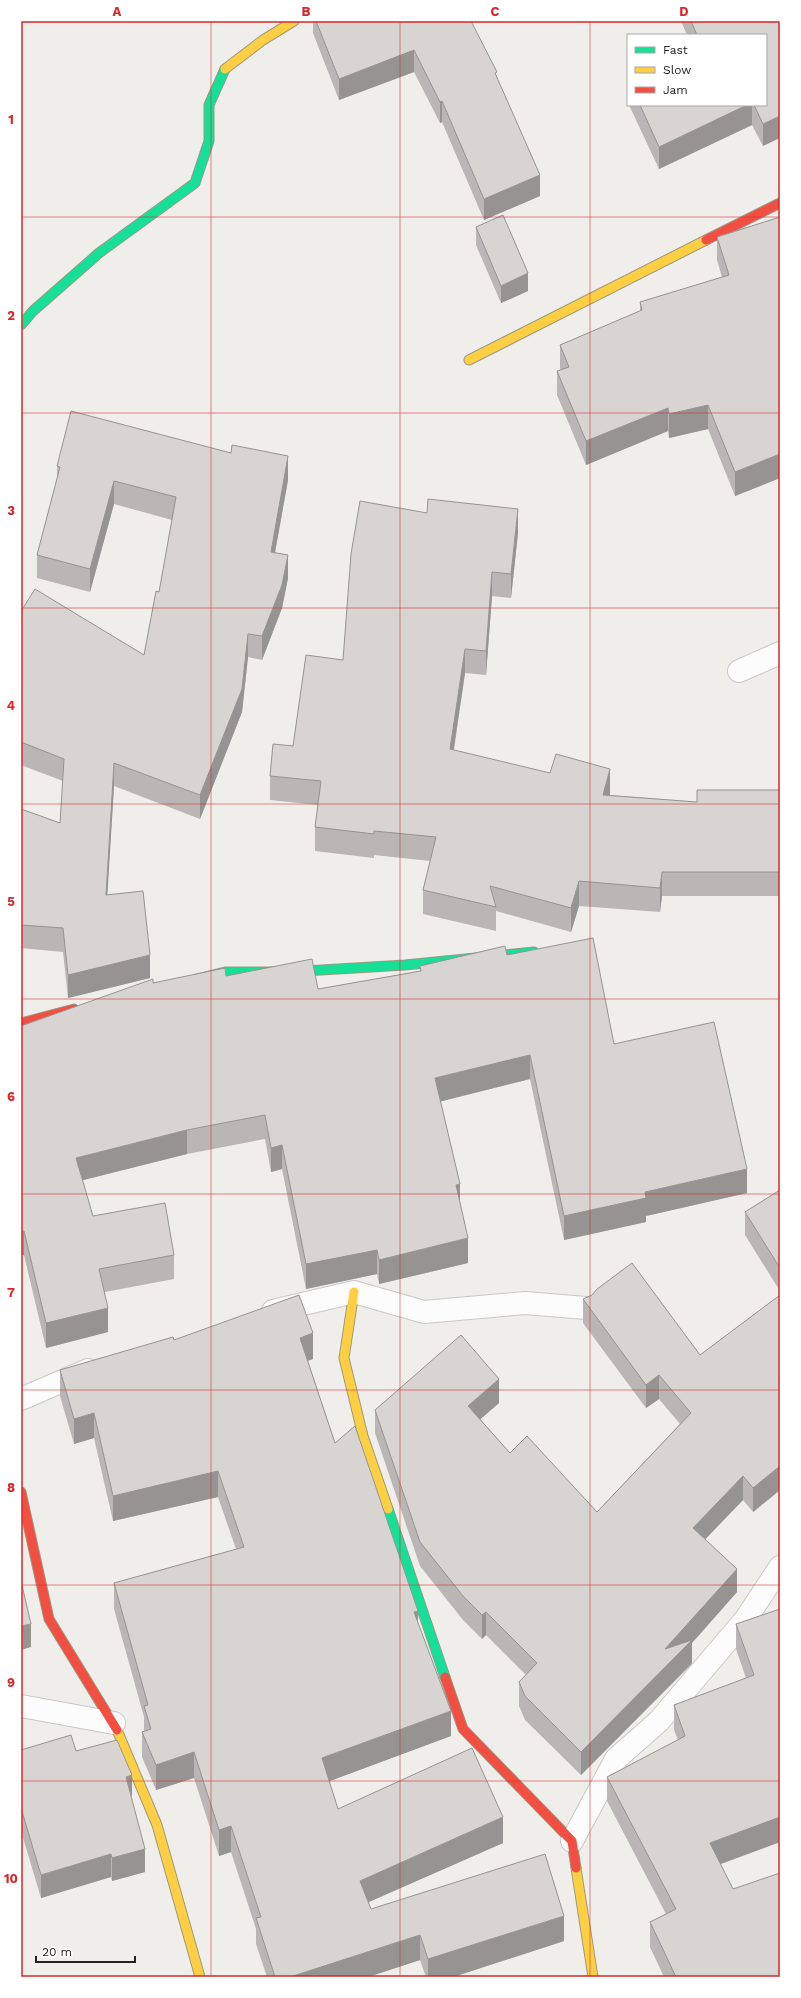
<svg xmlns="http://www.w3.org/2000/svg" width="801" height="1998" viewBox="0 0 801 1998" font-family="'Work Sans',sans-serif">
  <rect width="100%" height="100%" fill="#f0eeeb"/>
  <g fill="none" stroke-linecap="round" stroke-linejoin="round">
    <g stroke="#c9c8c7" stroke-width="24">
      <g id="street">
        <polyline points="739,671 780,653"/>
        <polyline points="273,1311 354,1292 424,1312 525,1303 586,1308"/>
        <polyline points="21,1399 88,1370"/>
        <polyline points="21,1706 114,1723"/>
        <polyline points="572,1841 616,1759 659,1721 745,1620 780,1567"/>
      </g>
    </g>
    <g stroke="#999a82" stroke-width="11">
      <g id="fast">
        <polyline points="21,325 33,311 99,253 195,183 209,141 209,105 225,69"/>
        <polyline points="197,979 225,972 288,972 405,965 534,952"/>
        <polyline points="388,1509 445,1677"/>
      </g>
    </g>
    <g stroke="#999a82" stroke-width="11">
      <g id="slow">
        <polyline points="225,69 263,40 294,21"/>
        <polyline points="469,360 706,240"/>
        <polyline points="354,1292 344,1358 363,1436 388,1509"/>
        <polyline points="117,1730 157,1825 200,1977"/>
        <polyline points="576,1868 593,1977"/>
      </g>
    </g>
    <g stroke="#999a82" stroke-width="11">
      <g id="jam">
        <polyline points="706,240 780,203"/>
        <polyline points="21,1023 74,1009"/>
        <polyline points="21,1492 49,1619 117,1730"/>
        <polyline points="445,1677 463,1729 572,1841 576,1868"/>
      </g>
    </g>
    <use href="#street" stroke="#fdfcfc" stroke-width="22"/>
    <use href="#fast" stroke="#16e098" stroke-width="9"/>
    <use href="#slow" stroke="#ffcf43" stroke-width="9"/>
    <use href="#jam" stroke="#f24e42" stroke-width="9"/>
  </g>
  <g fill="#b9b6b5">
    <polygon points="313,21 471,21 497,77 540,196 484,220 442,122 440,123 414,72 339,100 313,33"/>
    <polygon points="681,21 780,21 763,146 752,125 659,169 629,105 766,105 766,35 687,35"/>
    <polygon points="780,217 780,478 735,496 708,429 669,438 668,431 586,465 557,395 557,371 561,370 560,368 560,345 640,311 640,302 722,277 717,260 717,237"/>
    <polygon points="476,227 528,291 501,303 476,245"/>
    <polygon points="57,466 288,480 275,552 288,578 282,608 262,660 248,657 242,712 200,819 114,786 107,895 150,978 68,998 63,952 21,948 21,809 60,823 63,781 21,765 21,611 144,655 159,592 172,520 114,504 90,592 37,578 37,555 57,479"/>
    <polygon points="518,533 511,598 492,596 486,675 465,673 454,750 610,793 610,795 697,802 780,790 780,896 662,896 660,912 579,906 571,932 496,911 496,931 423,914 423,890 430,861 374,855 374,858 315,851 315,827 318,805 270,800 270,776 293,746 343,660"/>
    <polygon points="507,955 614,1044 747,1193 646,1216 646,1222 564,1240 530,1079 440,1101 460,1202 468,1263 379,1284 377,1274 306,1289 282,1169 271,1172 265,1139 187,1154 82,1180 93,1216 174,1255 174,1279 105,1292 108,1332 46,1348 24,1255 21,1026 153,983 226,976 318,989 420,971 420,966"/>
    <polygon points="780,1190 780,1291 745,1235 745,1212"/>
    <polygon points="780,1295 780,1490 753,1512 743,1500 705,1539 737,1592 692,1643 692,1663 690,1666 581,1775 525,1720 519,1706 519,1682 526,1675 486,1635 482,1639 463,1620 420,1566 375,1433 375,1410 499,1403 480,1419 510,1453 597,1512 680,1424 659,1399 646,1408 583,1323 583,1299 700,1355"/>
    <polygon points="174,1340 313,1359 308,1361 335,1443 418,1623 451,1736 329,1781 338,1809 503,1843 368,1902 371,1909 564,1941 453,1977 426,1977 420,1960 368,1977 267,1977 256,1944 256,1929 231,1852 219,1856 194,1778 156,1790 142,1757 142,1732 144,1731 144,1717 114,1609 114,1583 236,1549 218,1497 113,1521 94,1438 74,1444 60,1396 60,1370"/>
    <polygon points="780,1609 780,1842 720,1864 780,1977 664,1977 650,1947 650,1922 666,1914 607,1801 607,1777 678,1740 674,1730 674,1705 746,1678 736,1649 736,1624"/>
    <polygon points="21,1750 76,1751 132,1798 145,1872 112,1881 111,1877 41,1898 21,1831"/>
  </g>
  <g fill="#969493">
    <polygon points="414,50 414,72 339,100 339,79"/>
    <polygon points="442,101 442,122 440,123 440,102"/>
    <polygon points="747,105 752,105 752,125 659,169 659,147"/>
    <polygon points="780,116 780,138 763,146 763,124"/>
    <polygon points="540,175 540,196 484,220 484,199"/>
    <polygon points="528,273 528,291 501,303 501,286"/>
    <polygon points="708,405 708,429 669,438 669,414"/>
    <polygon points="668,408 668,431 586,465 586,441"/>
    <polygon points="780,454 780,478 735,496 735,472"/>
    <polygon points="288,456 288,480 271,575 271,552"/>
    <polygon points="114,481 114,504 90,592 90,569"/>
    <polygon points="518,509 518,533 511,598 511,574"/>
    <polygon points="288,555 288,578 282,608 262,660 262,636"/>
    <polygon points="492,572 492,596 486,675 486,651"/>
    <polygon points="248,634 248,657 242,712 200,819 200,795"/>
    <polygon points="465,649 465,673 450,773 450,749"/>
    <polygon points="114,763 114,786 106,918 106,895"/>
    <polygon points="610,769 610,793 603,819 603,795"/>
    <polygon points="662,872 662,896 660,912 660,888"/>
    <polygon points="579,881 579,906 571,932 571,908"/>
    <polygon points="150,955 150,978 68,998 68,975"/>
    <polygon points="530,1055 530,1079 435,1103 435,1078"/>
    <polygon points="187,1130 187,1154 76,1182 76,1158"/>
    <polygon points="282,1145 282,1169 271,1172 271,1148"/>
    <polygon points="747,1169 747,1193 646,1216 646,1222 564,1240 564,1216 645,1192"/>
    <polygon points="460,1184 460,1208 456,1185"/>
    <polygon points="24,1231 24,1255 21,1256 21,1232"/>
    <polygon points="468,1238 468,1263 379,1284 379,1260"/>
    <polygon points="377,1250 377,1274 306,1289 306,1264"/>
    <polygon points="108,1308 108,1332 46,1348 46,1323"/>
    <polygon points="313,1333 313,1359 300,1363 300,1338"/>
    <polygon points="659,1375 659,1399 646,1408 646,1385"/>
    <polygon points="499,1379 499,1403 468,1430 468,1406"/>
    <polygon points="94,1413 94,1438 74,1444 74,1419"/>
    <polygon points="780,1466 780,1490 753,1512 753,1488"/>
    <polygon points="218,1471 218,1497 113,1521 113,1496"/>
    <polygon points="743,1476 743,1500 693,1552 693,1528"/>
    <polygon points="737,1569 737,1592 692,1643 692,1663 581,1775 581,1752 665,1649"/>
    <polygon points="418,1611 418,1636 414,1612"/>
    <polygon points="486,1612 486,1635 482,1639 482,1615"/>
    <polygon points="31,1624 31,1647 21,1650 21,1626"/>
    <polygon points="451,1711 451,1736 322,1784 322,1758"/>
    <polygon points="194,1752 194,1778 156,1790 156,1765"/>
    <polygon points="132,1775 132,1798 126,1777"/>
    <polygon points="503,1817 503,1843 360,1906 360,1881"/>
    <polygon points="780,1817 780,1842 710,1868 710,1843"/>
    <polygon points="231,1826 231,1852 219,1856 219,1830"/>
    <polygon points="145,1849 145,1872 112,1881 112,1858"/>
    <polygon points="111,1854 111,1877 41,1898 41,1875"/>
    <polygon points="564,1916 564,1941 453,1977 428,1977 428,1959"/>
    <polygon points="420,1935 420,1960 368,1977 290,1977"/>
  </g>
  <g fill="#d7d4d2" stroke="#969493">
    <polygon points="316,21 471,21 497,72 495,73 540,175 484,199 442,101 440,102 414,50 339,79"/>
    <polygon points="691,21 780,21 780,116 763,124 754,105 766,105 766,35 697,35"/>
    <polygon points="640,105 747,105 659,147"/>
    <polygon points="503,215 528,273 501,286 476,227"/>
    <polygon points="780,217 780,454 735,472 708,405 669,414 668,408 586,441 557,371 569,367 560,345 642,310 640,302 729,275 717,237"/>
    <polygon points="71,411 231,453 232,445 288,456 271,552 288,555 282,585 262,636 248,634 242,689 200,795 114,763 106,895 143,891 150,955 68,975 63,928 21,925 21,809 60,823 64,759 21,742 21,611 35,589 144,655 156,591 159,592 176,497 114,481 90,569 37,555 60,467 57,466"/>
    <polygon points="428,499 518,509 511,574 492,572 486,651 465,649 450,749 550,773 556,754 610,769 603,795 697,802 697,790 780,790 780,872 662,872 660,888 579,881 571,908 490,886 496,907 423,890 436,837 374,831 374,834 315,827 321,781 270,776 273,744 293,746 306,655 343,660 351,554 360,501 427,513"/>
    <polygon points="593,938 614,1044 714,1022 747,1169 645,1192 646,1198 564,1216 530,1055 435,1078 460,1184 456,1185 468,1238 379,1260 377,1250 306,1264 282,1145 271,1148 265,1115 187,1130 76,1158 93,1216 165,1203 174,1255 99,1269 108,1308 46,1323 24,1231 21,1232 21,1026 153,979 153,983 225,968 226,976 312,959 318,989 421,971 420,966 505,946 507,955"/>
    <polygon points="780,1190 780,1268 745,1212"/>
    <polygon points="632,1263 700,1355 780,1295 780,1466 753,1488 743,1476 693,1528 737,1569 665,1649 692,1640 690,1642 581,1752 525,1696 519,1682 537,1663 486,1612 482,1615 463,1596 420,1542 375,1410 461,1335 499,1379 468,1406 510,1453 527,1436 597,1512 691,1413 659,1375 646,1385 583,1299 592,1295 597,1289"/>
    <polygon points="299,1295 313,1333 300,1338 335,1443 355,1426 418,1611 414,1612 451,1711 322,1758 338,1809 472,1748 503,1817 360,1881 371,1909 545,1854 564,1916 428,1959 420,1935 290,1977 275,1977 256,1918 261,1917 231,1826 219,1830 194,1752 156,1765 142,1732 151,1729 144,1706 148,1705 114,1583 244,1547 218,1471 113,1496 94,1413 74,1419 60,1370 173,1337 174,1340"/>
    <polygon points="21,1581 31,1624 21,1626"/>
    <polygon points="780,1609 780,1817 710,1843 733,1889 780,1873 780,1977 676,1977 650,1922 676,1909 607,1777 685,1736 674,1705 754,1675 736,1624"/>
    <polygon points="71,1735 76,1751 117,1740 132,1775 126,1777 145,1849 112,1858 111,1854 41,1875 21,1808 21,1750"/>
  </g>
  <path fill="none" stroke="#d62828" stroke-width="1" stroke-opacity="0.55" d="M211 21V1977M400 21V1977M590 21V1977M21 217H780M21 413H780M21 608H780M21 804H780M21 999H780M21 1194H780M21 1390H780M21 1585H780M21 1781H780"/>
  <rect width="801" height="1998" fill="none" stroke="#ffffff" stroke-width="44"/>
  <rect x="627" y="34" width="140" height="72" fill="#ffffff" stroke="#a7a7a7"/>
  <rect x="635" y="47" width="20" height="6" fill="#16e098" stroke="#a7a7a7"/>
  <text x="663" y="54" font-size="12" fill="#222222">Fast</text>
  <rect x="635" y="67" width="20" height="6" fill="#ffcf43" stroke="#a7a7a7"/>
  <text x="663" y="74" font-size="12" fill="#222222">Slow</text>
  <rect x="635" y="87" width="20" height="6" fill="#f24e42" stroke="#a7a7a7"/>
  <text x="663" y="94" font-size="12" fill="#222222">Jam</text>
  <path d="M36 1956v6h99v-6" fill="none" stroke="#222222" stroke-width="2"/>
  <text x="42" y="1956" font-size="12" fill="#222222" stroke="#ffffff" stroke-width="3" paint-order="stroke">20 m</text>
  <rect x="22" y="22" width="757" height="1954" fill="none" stroke="#d62828" stroke-width="1.5"/>
  <g font-size="13" text-anchor="middle" font-weight="bold" fill="#d62828">
    <text x="117" y="16">A</text>
    <text x="306" y="16">B</text>
    <text x="495" y="16">C</text>
    <text x="684" y="16">D</text>
    <text x="11" y="124">1</text>
    <text x="11" y="320">2</text>
    <text x="11" y="515">3</text>
    <text x="11" y="710">4</text>
    <text x="11" y="906">5</text>
    <text x="11" y="1101">6</text>
    <text x="11" y="1297">7</text>
    <text x="11" y="1492">8</text>
    <text x="11" y="1687">9</text>
    <text x="11" y="1883">10</text>
  </g>
</svg>
